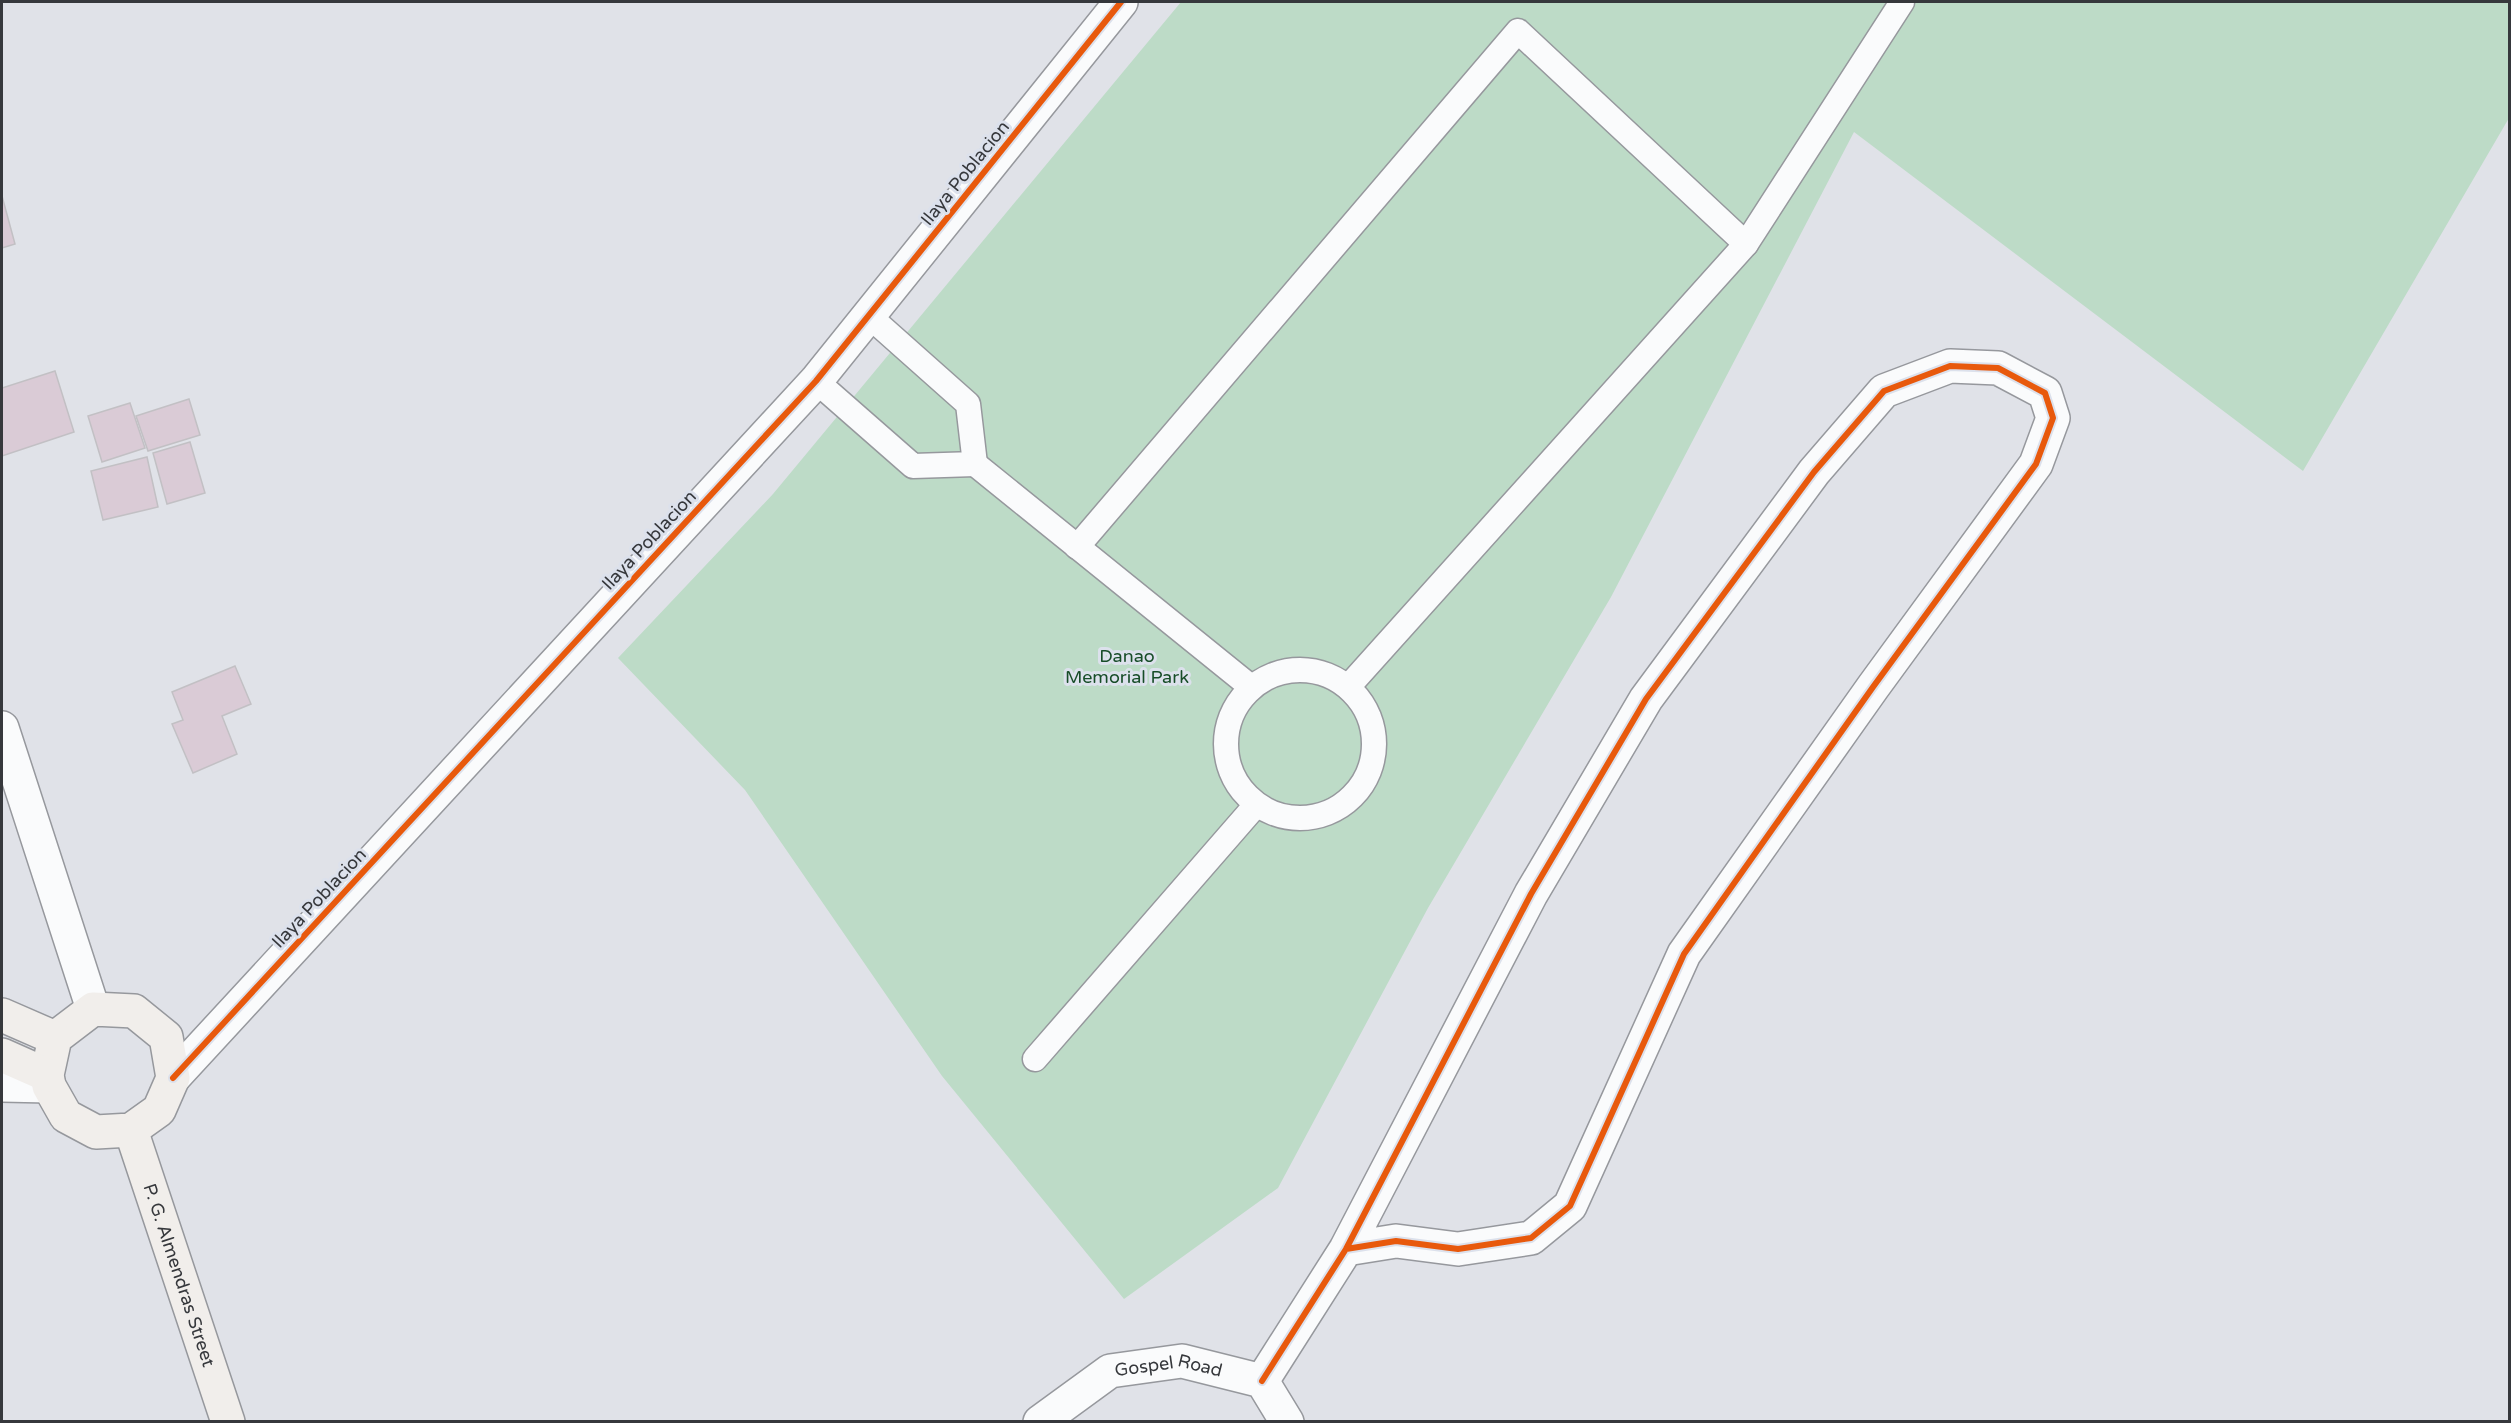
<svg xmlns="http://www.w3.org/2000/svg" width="2511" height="1423" viewBox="0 0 2511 1423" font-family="'Varela Round',sans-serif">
  <rect width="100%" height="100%" fill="#e0e2e8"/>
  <polygon fill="#bddbc7" points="1181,2 2509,2 2509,118 2303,471 1854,132 1611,597 1428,908 1278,1188 1124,1299 942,1076 745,790 618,658 773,494"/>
  <g fill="#dacbd6" stroke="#c2c0c4" stroke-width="1.5">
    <polygon points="2,196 15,244 2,248"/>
    <polygon points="55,371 74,432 2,456 2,388"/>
    <polygon points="189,399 200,435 148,451 136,416"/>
    <polygon points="130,403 145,448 102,462 88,416"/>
    <polygon points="190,442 205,493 167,504 153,453"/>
    <polygon points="147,457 158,507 103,520 91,471"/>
    <polygon points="235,666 251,704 222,716 237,754 193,773 172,724 183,720 172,692"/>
  </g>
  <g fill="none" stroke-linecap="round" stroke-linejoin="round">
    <g stroke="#96989d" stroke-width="27">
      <g id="service">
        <polyline points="816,381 913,466 975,464 968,404 869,316"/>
        <polyline points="975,464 1251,687"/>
        <polyline points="1077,547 1518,31 1746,244"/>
        <circle cx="1300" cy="744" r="74"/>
        <polyline points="1348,687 1746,244 1902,2"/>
        <polyline points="1035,1059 1256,805"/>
      </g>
    </g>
    <g stroke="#96989d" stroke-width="36">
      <g id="minor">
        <polyline points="2,1085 49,1086"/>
        <polyline points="1262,1381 1346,1249 1531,894 1646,699 1814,472 1884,391 1950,366 1998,368 2045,393 2053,418 2036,464 1873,687 1684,954 1570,1206 1531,1238 1458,1249 1396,1241 1346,1249"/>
        <path id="s1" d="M1040 1422 1110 1371 1182 1361 1262 1381 1287 1422"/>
      </g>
    </g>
    <g stroke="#96989d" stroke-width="36">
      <g id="tertiary">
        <polyline points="2,728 93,1009"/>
        <polyline points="173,1078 816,381 1121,2"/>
      </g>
    </g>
    <g stroke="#96989d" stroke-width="36">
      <g id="secondary">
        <polygon points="93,1009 134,1011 166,1037 173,1078 159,1110 131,1130 96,1132 66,1116 49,1086 47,1075 55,1038"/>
        <polyline points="2,1015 55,1038"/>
        <polyline points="2,1055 47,1075"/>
        <path id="s2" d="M131 1130 228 1422"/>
      </g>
    </g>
    <use href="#service" stroke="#fafbfc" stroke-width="24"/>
    <use href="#minor" stroke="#fafbfc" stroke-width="33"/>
    <use href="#tertiary" stroke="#fafbfc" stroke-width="33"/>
    <use href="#secondary" stroke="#f1eeeb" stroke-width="33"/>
    <g stroke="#dce1ec" stroke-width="10">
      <g id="cycleway">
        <polyline points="173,1078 816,381 1121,2"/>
        <polyline points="1262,1381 1346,1249 1531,894 1646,699 1814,472 1884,391 1950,366 1998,368 2045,393 2053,418 2036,464 1873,687 1684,954 1570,1206 1531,1238 1458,1249 1396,1241 1346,1249"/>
      </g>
    </g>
    <use href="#cycleway" stroke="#e8590c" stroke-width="6"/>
  </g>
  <g text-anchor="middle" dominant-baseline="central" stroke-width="6" stroke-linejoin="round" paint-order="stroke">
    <g font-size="18" fill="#36383c" stroke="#dce1ec">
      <text transform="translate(965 173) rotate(-51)">Ilaya Poblacion</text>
      <text transform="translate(649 540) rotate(-47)">Ilaya Poblacion</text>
      <text transform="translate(319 898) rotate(-47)">Ilaya Poblacion</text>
      <text stroke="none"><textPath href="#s2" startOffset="153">P. G. Almendras Street</textPath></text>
      <text stroke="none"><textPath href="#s1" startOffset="146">Gospel Road</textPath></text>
    </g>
    <g font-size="18" fill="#174d28" stroke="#dce1ec">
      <text x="1127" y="656">Danao<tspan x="1127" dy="21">Memorial Park</tspan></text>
    </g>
  </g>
  <rect width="2511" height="1423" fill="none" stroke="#36383c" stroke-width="6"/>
</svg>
